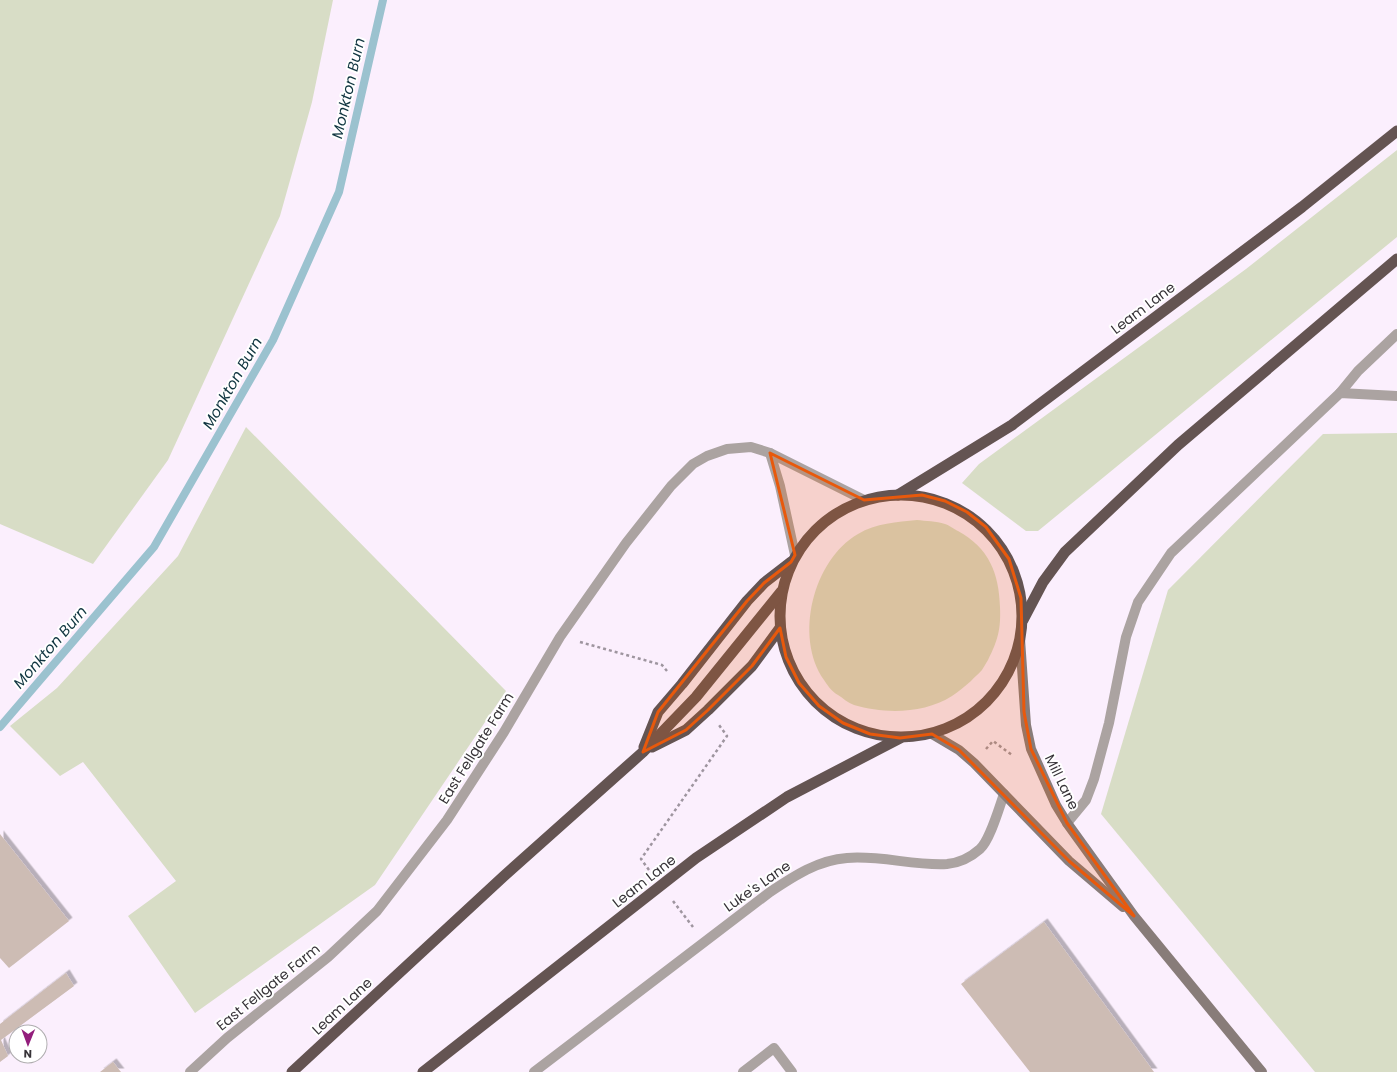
<svg xmlns="http://www.w3.org/2000/svg" width="1397" height="1072" viewBox="0 0 1397 1072" font-family="Poppins,sans-serif">
  <defs>
    <filter id="shadow"><feDropShadow dx="3.5" dy="-3.5" stdDeviation="0" flood-color="#0004"/></filter>
  </defs>
  <rect width="100%" height="100%" fill="#fbeffd"/>
  <g fill="#d8ddc6">
    <polygon points="0,0 333,0 312,102 280,216 168,460 93,564 0,524"/>
    <polygon points="1397,150 1397,237 1038,531 1026,531 962,483 979,464 1246,269"/>
    <polygon points="246,427 506,691 375,885 195,1013 128,916 176,881 83,762 60,776 10,726 57,688 178,556"/>
    <polygon points="1397,433 1397,1072 1315,1072 1101,814 1168,590 1323,434"/>
    <path d="M917 520C926 521 936 521 945 524 949 525 954 529 958 531 989 548 999 573 1000 607 1001 629 998 640 988 660 986 663 984 667 982 670 979 674 974 677 971 681 965 686 958 692 952 696 924 714 884 714 854 705 848 703 843 698 838 695 831 691 828 686 824 680 794 637 813 560 858 534 876 523 897 522 917 520Z"/>
  </g>
  <g fill="none" stroke-linecap="round" stroke-linejoin="round">
    <polyline stroke="#9bc2cf" stroke-width="8" points="0,727 154,547 273,340 339,192 383,0"/>
  </g>
  <g fill="#cdbcb4" filter="url(#shadow)">
    <polygon points="0,834 69,921 9,968 0,958"/>
    <polygon points="1044,922 1154,1072 1030,1072 961,984"/>
    <polygon points="66,973 74,986 1,1040 8,1056 0,1062 0,1024"/>
    <polygon points="113,1062 121,1072 100,1072"/>
  </g>
  <g fill="none" stroke-linecap="round" stroke-linejoin="round">
    <g stroke="#9e959f" stroke-width="2.5" stroke-dasharray="3 3" stroke-linecap="butt">
      <polyline points="580,642 662,665 667,671"/>
      <polyline points="986,749 993,741 1012,755"/>
      <polyline points="649,870 641,859 727,736 719,725"/>
      <polyline points="673,901 693,927"/>
    </g>
    <g stroke="#aba3a1" stroke-width="10">
      <polyline points="1340,393 1358,371 1397,334"/>
      <polyline points="1067,823 1086,800 1094,779 1109,723 1126,637 1138,602 1171,553 1340,393 1397,396"/>
    </g>
    <g stroke="#aba3a1" stroke-width="10">
      <polyline points="770,453 780,486 795,555"/>
      <polyline points="190,1072 227,1038 328,957 377,911 447,820 504,732 560,637 626,543 671,486 693,464 707,456 727,449 751,447 770,453 864,500"/>
      <polyline points="743,1072 774,1048 792,1072"/>
    </g>
    <path stroke="#aba3a1" stroke-width="10" d="M534 1072 770 892C794 876 818 860 847 858 880 855 914 866 947 864 959 863 971 857 980 849 990 840 999 808 1004 794"/>
    <g stroke="#887c79" stroke-width="10">
      <polyline points="1020,639 1026,725 1031,749 1056,805 1067,823 1134,916 1262,1072"/>
      <polyline points="932,734 959,750 974,763 1069,861 1123,907"/>
    </g>
    <g stroke="#645452" stroke-width="11">
      <circle cx="901" cy="616" r="121"/>
      <polyline points="898,495 1012,425 1302,207 1397,131"/>
      <polyline points="1023,620 1043,582 1065,552 1178,445 1397,259"/>
      <polyline points="644,747 658,712 682,684 747,601 764,583 791,562"/>
      <polyline points="652,747 686,730 708,710 752,666 780,628"/>
      <polyline points="292,1072 504,876 643,752 696,697 781,592"/>
      <polyline points="423,1072 696,858 787,797 900,738"/>
    </g>
  </g>
  <path fill="#e8590c" fill-opacity="0.2" stroke="#e8590c" stroke-width="3" stroke-linejoin="round" d="M770 453 864 500 922 495 945 501 967 512 986 527 1009 559 1021 598 1024 712 1031 749 1067 823 1134 916 1069 861 959 750 932 734 900 738 870 734 843 723 819 706 799 683 786 657 780 628 752 666 708 710 686 730 643 752 658 712 747 601 764 583 791 562 795 555Z"/>
  <g text-anchor="middle" dominant-baseline="central" stroke-width="4" stroke-linejoin="round" paint-order="stroke">
    <g font-size="14" fill="#373338" stroke="#fff">
      <text transform="translate(1143 308) rotate(-37)">Leam Lane</text>
      <text transform="translate(476 748) rotate(-58)">East Fellgate Farm</text>
      <text transform="translate(1062 782) rotate(64)">Mill Lane</text>
      <text transform="translate(644 881) rotate(-38)">Leam Lane</text>
      <text transform="translate(757 886) rotate(-35)">Luke's Lane</text>
      <text transform="translate(268 987) rotate(-39)">East Fellgate Farm</text>
      <text transform="translate(342 1006) rotate(-43)">Leam Lane</text>
    </g>
    <g font-size="15" font-style="italic" fill="#103540" stroke="#fff">
      <text transform="translate(348 88) rotate(-77)">Monkton Burn</text>
      <text transform="translate(232 383) rotate(-60)">Monkton Burn</text>
      <text transform="translate(50 647) rotate(-49)">Monkton Burn</text>
    </g>
  </g>
  <g transform="translate(28 1044) rotate(181)"><circle r="19" fill="#ffffff" stroke="#afadaf"/>
  <path d="M0-3L7 15L0 10L-7 15Z" fill="#931e7c"/>
  <text y="-6" font-size="11" font-weight="bold" text-anchor="middle" fill="#373338">N</text>
  </g>
</svg>
